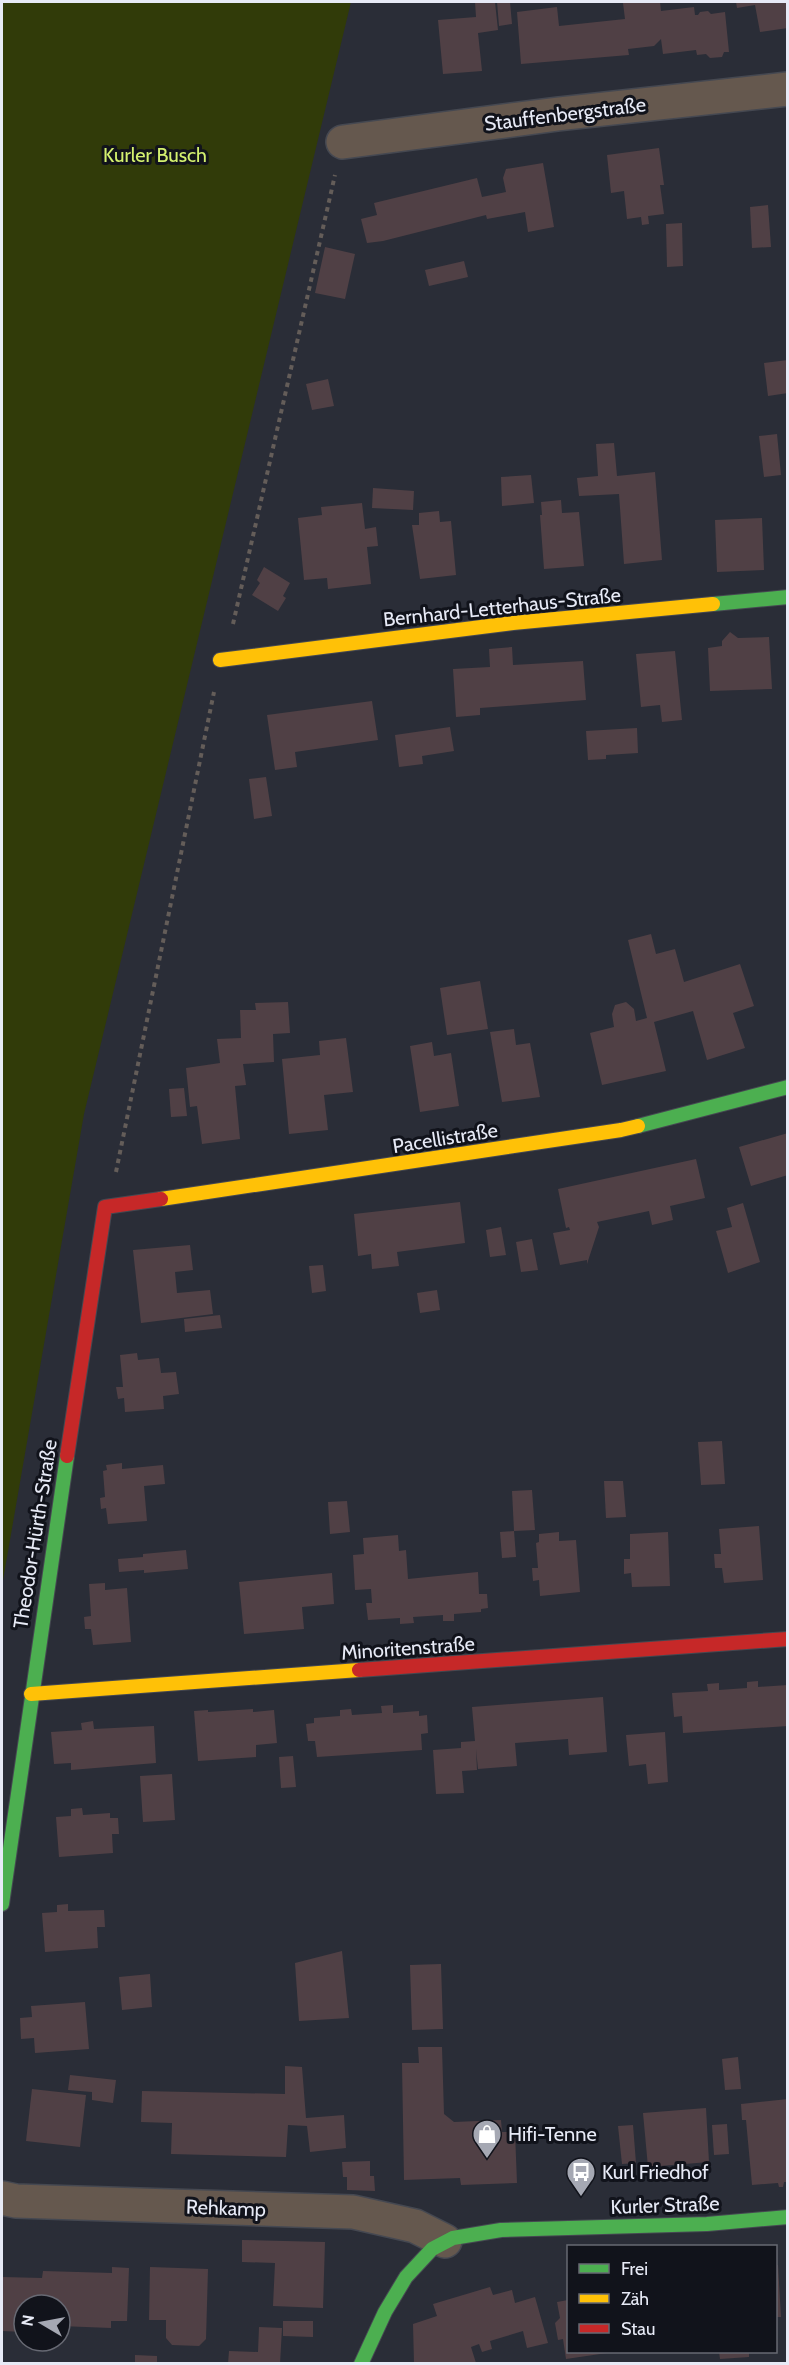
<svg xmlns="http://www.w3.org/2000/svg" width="789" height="2365" viewBox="0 0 789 2365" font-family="Cabin,sans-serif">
  <rect width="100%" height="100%" fill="#2a2d37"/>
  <polygon fill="#313b09" points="2,2 351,2 84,1114 2,1586"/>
  <g fill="#504045">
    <polygon points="475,2 495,2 498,30 478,33 482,71 443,74 438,20 476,17"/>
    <polygon points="497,2 510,2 512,24 499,26"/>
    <polygon points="637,2 660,2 661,11 694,7 695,15 698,15 700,12 708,11 711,14 725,12 729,52 724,52 722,57 710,58 706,54 697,55 696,50 663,54 661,39 654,46 628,49 629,55 521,64 517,12 557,7 559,26 625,19 623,3"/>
    <polygon points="736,2 788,2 788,28 760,32 755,5 737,8"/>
    <polygon points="659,148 664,185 660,185 664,214 648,216 649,224 642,225 641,217 627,219 624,191 611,193 607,155"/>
    <polygon points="543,163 554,227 528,232 525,212 487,219 486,215 383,241 367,243 361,219 377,215 374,203 477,178 482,197 506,192 503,178 506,169"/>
    <polygon points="768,205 771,247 752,248 750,207"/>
    <polygon points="682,223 683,266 667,267 666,224"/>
    <polygon points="325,247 355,254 345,299 315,293"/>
    <polygon points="464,261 468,277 429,286 425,270"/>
    <polygon points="788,360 788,393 768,396 764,363"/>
    <polygon points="328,379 334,406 312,410 306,384"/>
    <polygon points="777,434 781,475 764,477 759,436"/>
    <polygon points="614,443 617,476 655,472 662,560 624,564 619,494 579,496 577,478 598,476 596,444"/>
    <polygon points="531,475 534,503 502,506 501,477"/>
    <polygon points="373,488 414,491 413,510 372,508"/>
    <polygon points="561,500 562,513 579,512 584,566 544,569 540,515 542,515 541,502"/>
    <polygon points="362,503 365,529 376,527 378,546 367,547 371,584 328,589 327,578 304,580 298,518 322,515 321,507"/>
    <polygon points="439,511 440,522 451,521 456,575 420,579 412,525 419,525 419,513"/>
    <polygon points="762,518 764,570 717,572 715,520"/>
    <polygon points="264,567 290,583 283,596 286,598 278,611 252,595 260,583 257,580"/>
    <polygon points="730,632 738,638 769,637 772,689 710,691 708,648 722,646 722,641"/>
    <polygon points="512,647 513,665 583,661 586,700 480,708 480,715 456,717 453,669 490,667 489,649"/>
    <polygon points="675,651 682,720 662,722 660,705 641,707 636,654"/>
    <polygon points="372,701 378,740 295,752 297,767 275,770 267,715"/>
    <polygon points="450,727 454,751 422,756 423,764 399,767 395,735"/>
    <polygon points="637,728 638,753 606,755 606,759 588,760 586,731"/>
    <polygon points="266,777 272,816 254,819 249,779"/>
    <polygon points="651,934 656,954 675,949 684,982 740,964 754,1006 733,1013 745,1048 707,1060 693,1011 654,1022 666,1071 602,1085 590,1033 614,1027 612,1014 615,1005 626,1002 634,1009 636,1021 647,1018 628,940"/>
    <polygon points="480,981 488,1029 447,1035 440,988"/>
    <polygon points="288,1002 290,1033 273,1034 274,1062 243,1064 246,1085 235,1086 240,1139 202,1144 197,1106 190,1107 186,1068 220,1063 217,1039 241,1038 240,1010 256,1010 255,1003"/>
    <polygon points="514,1029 516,1045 530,1043 540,1097 502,1102 490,1032"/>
    <polygon points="346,1038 353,1092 324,1095 328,1130 289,1134 282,1059 320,1055 319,1041"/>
    <polygon points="432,1042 434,1056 451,1053 459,1106 420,1112 410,1046"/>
    <polygon points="184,1088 187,1116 171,1117 169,1089"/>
    <polygon points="788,1133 788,1175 751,1186 739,1147"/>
    <polygon points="696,1159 705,1198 670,1206 673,1220 652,1225 649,1211 597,1222 599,1227 587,1264 587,1260 560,1265 553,1233 570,1230 569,1227 566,1228 558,1189"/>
    <polygon points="460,1202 465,1243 397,1252 399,1266 372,1269 371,1254 358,1256 354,1214"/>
    <polygon points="743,1203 760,1262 728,1273 716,1231 732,1227 727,1208"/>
    <polygon points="501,1227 506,1255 490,1257 486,1230"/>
    <polygon points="532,1239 538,1270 521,1272 516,1242"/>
    <polygon points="190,1245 193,1270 175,1272 177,1293 210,1290 213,1314 141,1323 133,1250"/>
    <polygon points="323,1265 326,1291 312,1293 309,1266"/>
    <polygon points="437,1290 440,1310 420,1313 417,1293"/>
    <polygon points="220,1315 222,1328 185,1332 184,1319"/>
    <polygon points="137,1353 138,1360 159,1358 161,1373 176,1372 179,1394 163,1396 164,1409 125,1412 124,1398 118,1399 116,1387 123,1387 120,1355"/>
    <polygon points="722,1441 725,1484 701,1485 698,1442"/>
    <polygon points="122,1463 122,1469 163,1465 165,1484 144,1486 147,1521 108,1524 106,1508 101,1509 100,1498 105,1497 103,1471 107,1470 106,1465"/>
    <polygon points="604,1481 623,1481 626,1517 606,1518"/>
    <polygon points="532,1490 535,1530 514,1531 512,1491"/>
    <polygon points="347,1501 350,1532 330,1534 328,1502"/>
    <polygon points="759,1526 763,1580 724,1583 722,1568 715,1568 714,1554 721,1554 719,1529"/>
    <polygon points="514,1531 516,1557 502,1558 500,1532"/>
    <polygon points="559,1532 559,1541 576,1540 580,1592 540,1596 539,1580 533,1581 532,1568 538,1568 536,1543 539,1542 539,1534"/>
    <polygon points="668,1532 670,1586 632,1587 631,1573 624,1574 624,1559 630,1559 630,1534"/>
    <polygon points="398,1535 399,1551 406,1550 408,1579 478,1572 479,1594 487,1594 488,1608 481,1609 481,1612 454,1614 454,1621 443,1621 443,1615 413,1617 414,1623 400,1624 400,1618 368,1620 366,1603 372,1603 371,1589 355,1590 353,1555 364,1554 363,1538"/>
    <polygon points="186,1550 188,1569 144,1573 144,1570 119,1572 118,1559 143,1557 143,1554"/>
    <polygon points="332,1573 334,1604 302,1607 304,1629 244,1634 239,1582"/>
    <polygon points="105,1583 105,1590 127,1588 131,1642 93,1645 91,1629 85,1629 84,1617 91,1616 89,1584"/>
    <polygon points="758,1681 758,1687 788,1685 788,1726 683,1733 682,1716 674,1717 672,1693 708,1691 707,1684 719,1683 719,1690 747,1688 747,1682"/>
    <polygon points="603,1697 607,1752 569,1755 568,1739 515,1743 517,1766 478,1769 476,1749 477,1770 462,1771 464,1793 436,1794 433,1750 461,1748 461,1742 475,1741 472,1707"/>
    <polygon points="393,1705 393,1713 419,1711 419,1716 427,1715 428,1733 421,1734 422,1750 317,1757 315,1741 308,1741 306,1724 314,1723 314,1718 340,1716 340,1710 351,1709 352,1715 382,1713 381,1706"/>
    <polygon points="253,1709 253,1712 274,1710 277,1743 256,1745 256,1757 198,1761 194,1711 208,1710 208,1712"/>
    <polygon points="93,1721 94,1729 154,1726 156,1763 71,1770 71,1763 54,1764 51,1732 82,1730 81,1723"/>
    <polygon points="665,1732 668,1782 648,1784 646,1764 629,1766 626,1735"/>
    <polygon points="293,1756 296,1787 281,1788 279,1757"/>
    <polygon points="172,1774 175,1820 143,1822 140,1776"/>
    <polygon points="82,1808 83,1815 110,1813 110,1818 118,1818 119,1834 112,1834 113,1853 59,1857 56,1817 71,1816 71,1809"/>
    <polygon points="68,1904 68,1911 104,1910 105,1927 97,1927 98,1948 45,1952 42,1913 57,1912 57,1905"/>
    <polygon points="342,1951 349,2018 299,2021 295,1963"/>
    <polygon points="441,1964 443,2029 412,2030 410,1965"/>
    <polygon points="150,1974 152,2007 122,2010 119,1977"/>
    <polygon points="85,2002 89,2049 35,2053 34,2038 21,2039 20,2018 32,2017 31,2006"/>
    <polygon points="418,2047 442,2047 444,2114 454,2122 501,2120 502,2132 515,2132 517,2183 461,2185 460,2178 404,2180 402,2063 419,2063"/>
    <polygon points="738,2057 741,2089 725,2090 722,2059"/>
    <polygon points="285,2066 302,2067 306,2118 344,2115 346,2148 310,2152 307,2126 288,2125 286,2157 171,2154 172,2123 141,2122 142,2091 285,2094"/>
    <polygon points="70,2075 116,2080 113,2103 92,2100 92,2092 68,2090"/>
    <polygon points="32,2089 86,2095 80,2147 26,2141"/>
    <polygon points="788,2099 788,2182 784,2182 783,2187 779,2187 778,2183 752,2185 746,2120 742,2120 741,2104"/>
    <polygon points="706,2108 709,2162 648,2167 643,2113"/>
    <polygon points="727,2124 729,2154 714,2155 712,2125"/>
    <polygon points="633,2125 636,2163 622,2164 618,2126"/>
    <polygon points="370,2161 370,2176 374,2176 375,2191 347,2190 347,2177 343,2177 342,2162"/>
    <polygon points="242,2240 325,2242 323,2308 273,2306 275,2263 242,2262"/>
    <polygon points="776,2265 778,2265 781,2317 776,2317"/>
    <polygon points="112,2267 129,2268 127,2321 111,2321 111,2328 60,2326 60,2305 24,2305 24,2332 2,2331 2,2277 42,2278 43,2271 112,2273"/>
    <polygon points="150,2267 208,2269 206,2339 199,2346 172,2345 166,2338 166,2320 149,2320"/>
    <polygon points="490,2287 493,2295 512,2290 515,2303 535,2297 548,2343 527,2348 523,2331 490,2341 492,2349 482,2352 479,2344 471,2347 476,2363 414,2363 413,2324 437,2316 433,2304"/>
    <polygon points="568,2300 568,2352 607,2353 566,2359 563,2339 558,2340 555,2323 560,2318 557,2302"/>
    <polygon points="283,2321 313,2321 313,2337 283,2336"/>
    <polygon points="259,2327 282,2328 280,2364 228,2364 229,2351 258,2352"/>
    <polygon points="719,2352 749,2352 749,2357 720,2359"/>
    <polygon points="135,2355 157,2356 157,2364 135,2364"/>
  </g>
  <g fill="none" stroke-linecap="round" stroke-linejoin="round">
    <g stroke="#454851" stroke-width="36">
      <g id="street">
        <polyline points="343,142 558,114 788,89"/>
        <polyline points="2,2198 16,2201 353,2212 415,2226 445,2241"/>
      </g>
    </g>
    <g stroke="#454851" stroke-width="16">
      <g id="fast">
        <polyline points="713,604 788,597"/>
        <polyline points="638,1126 788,1087"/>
        <polyline points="2,1904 67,1456"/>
        <polyline points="361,2364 385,2312 406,2277 432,2249 453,2238 501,2230 707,2224 788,2217"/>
      </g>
    </g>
    <g stroke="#454851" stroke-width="16">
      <g id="slow">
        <polyline points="220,660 513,623 713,604"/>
        <polyline points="161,1199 621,1130 638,1126"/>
        <polyline points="31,1694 359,1670"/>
      </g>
    </g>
    <g stroke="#454851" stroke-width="16">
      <g id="jam">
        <polyline points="67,1456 105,1207 161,1199"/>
        <polyline points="359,1670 788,1639"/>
      </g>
    </g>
    <g stroke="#645d59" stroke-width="4" stroke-dasharray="4.5 4.5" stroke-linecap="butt">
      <polyline points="233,624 335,175"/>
      <polyline points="116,1172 214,692"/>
    </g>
    <use href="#street" stroke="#65584e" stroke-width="33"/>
    <use href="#fast" stroke="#4caf50" stroke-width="14"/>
    <use href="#slow" stroke="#ffc107" stroke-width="14"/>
    <use href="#jam" stroke="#c62828" stroke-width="14"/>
  </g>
  <defs>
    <g id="shop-pin" transform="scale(1.5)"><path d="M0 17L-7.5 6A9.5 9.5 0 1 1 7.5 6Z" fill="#a5a8b3" stroke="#11131b"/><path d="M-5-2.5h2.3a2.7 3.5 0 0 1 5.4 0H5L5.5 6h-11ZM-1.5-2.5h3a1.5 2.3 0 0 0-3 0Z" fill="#fff"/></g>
    <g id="bus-pin" transform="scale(1.5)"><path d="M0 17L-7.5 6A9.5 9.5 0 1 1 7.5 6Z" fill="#a5a8b3" stroke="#11131b"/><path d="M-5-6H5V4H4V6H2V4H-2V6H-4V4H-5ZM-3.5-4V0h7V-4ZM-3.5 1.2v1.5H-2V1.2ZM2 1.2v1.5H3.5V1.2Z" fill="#fff"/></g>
  </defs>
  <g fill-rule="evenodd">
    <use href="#shop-pin" x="487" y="2134"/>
    <use href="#bus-pin" x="581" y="2172"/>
  </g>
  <g text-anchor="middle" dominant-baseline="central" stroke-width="6" stroke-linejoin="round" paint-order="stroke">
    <g font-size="20" fill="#e7eaf6" stroke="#11131b">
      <text transform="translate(565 114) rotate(-7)">Stauffenbergstraße</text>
      <text transform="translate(502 607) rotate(-6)">Bernhard-Letterhaus-Straße</text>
      <text transform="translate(445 1138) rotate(-9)">Pacellistraße</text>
      <text transform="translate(35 1534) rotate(-81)">Theodor-Hürth-Straße</text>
      <text transform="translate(408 1648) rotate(-4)">Minoritenstraße</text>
      <text transform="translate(665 2205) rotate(-2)">Kurler Straße</text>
      <text transform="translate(226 2208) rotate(2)">Rehkamp</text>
    </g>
    <g font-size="20" fill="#d4f16f" stroke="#11131b">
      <text x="155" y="155">Kurler Busch</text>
    </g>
    <g font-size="20" fill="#e7eaf6" stroke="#11131b" text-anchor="start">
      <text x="508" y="2134">Hifi-Tenne</text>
      <text x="602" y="2172">Kurl Friedhof</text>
    </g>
  </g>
  <rect width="789" height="2365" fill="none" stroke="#e7eaf6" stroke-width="6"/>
  <rect x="567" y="2245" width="210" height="108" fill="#11131b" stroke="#676973" stroke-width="1.5"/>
  <rect x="579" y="2264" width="30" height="9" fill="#4caf50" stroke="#676973" stroke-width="1.5"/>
  <text x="621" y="2275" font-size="18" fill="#e7eaf6">Frei</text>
  <rect x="579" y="2294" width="30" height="9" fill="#ffc107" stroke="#676973" stroke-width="1.5"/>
  <text x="621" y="2305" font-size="18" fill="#e7eaf6">Zäh</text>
  <rect x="579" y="2324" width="30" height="9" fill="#c62828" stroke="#676973" stroke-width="1.5"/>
  <text x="621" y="2335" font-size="18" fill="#e7eaf6">Stau</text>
  <g transform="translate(42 2323) rotate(280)"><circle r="28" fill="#11131b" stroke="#676973" stroke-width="1.5"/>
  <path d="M0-4.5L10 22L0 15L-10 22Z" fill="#a5a8b3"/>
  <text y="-9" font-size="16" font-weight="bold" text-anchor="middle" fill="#e7eaf6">N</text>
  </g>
</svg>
